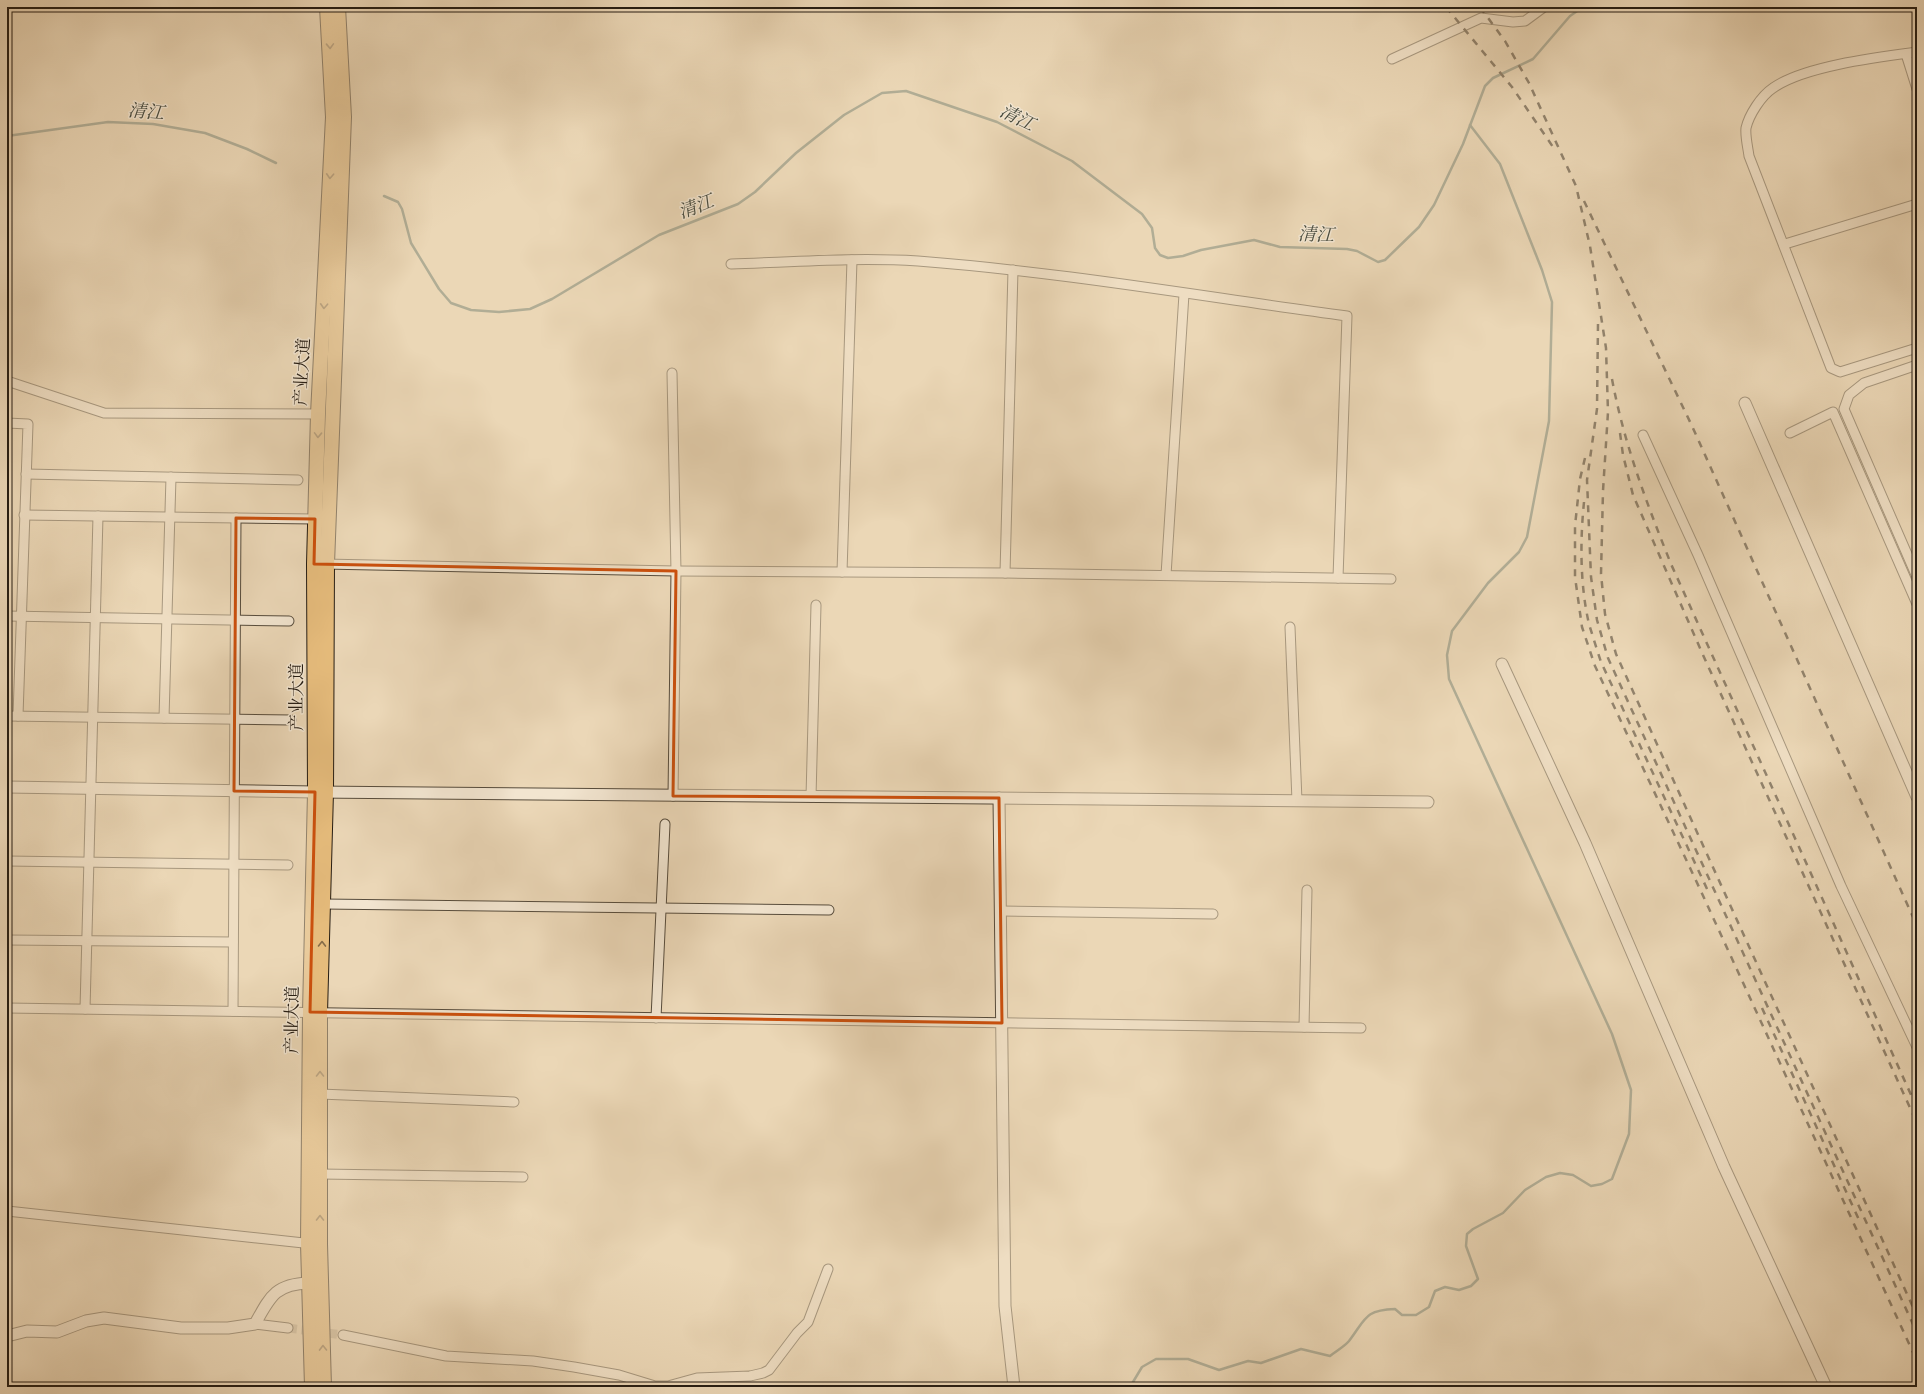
<svg xmlns="http://www.w3.org/2000/svg" width="1924" height="1394" viewBox="0 0 1924 1394" font-family="'IM FELL Double Pica','Noto Serif SC',serif">
  <rect width="100%" height="100%" fill="#ebd7b7"/>
  <filter id="stains"><feTurbulence type="fractalNoise" baseFrequency=".005" numOctaves="4"/><feColorMatrix values="0 0 0 0 .2 0 0 0 0 .09 0 0 0 0 .02 0 0 0 .5 -.17"/></filter>
  <radialGradient id="worn" r=".72"><stop offset=".6" stop-color="#630" stop-opacity="0"/><stop offset="1" stop-color="#630" stop-opacity=".3"/></radialGradient>
  <g fill="none" stroke-linecap="round" stroke-linejoin="round">
    <g stroke="#6b7b6d" stroke-width="2.5">
      <polyline points="7,136 108,122 153,124 205,133 247,149 276,163"/>
      <polyline points="384,196 398,202 402,209 411,243 439,289 451,303 471,310 499,312 530,309 552,299 659,235 738,204 755,192 796,153 844,115 882,93 906,91 997,122 1072,161 1142,214 1152,228 1155,248 1160,255 1168,258 1183,256 1201,250 1254,240 1280,247 1347,249 1357,251 1378,262 1385,260 1419,227 1434,205 1463,144 1485,86 1493,78 1533,59 1570,16 1583,7"/>
      <path d="M1130 1387 1142 1367 1156 1359H1188L1219 1370 1248 1361 1261 1363 1301 1349 1330 1356C1336 1351 1344 1347 1349 1341 1366 1319 1364 1310 1395 1309L1402 1315H1416L1429 1307 1435 1291 1445 1287 1459 1290 1471 1286 1478 1279 1466 1246 1467 1234 1473 1229 1503 1213 1525 1190 1546 1177 1560 1173 1573 1175 1591 1186 1602 1184 1612 1179 1629 1134 1631 1090 1612 1034 1449 679 1447 655 1452 631 1488 583 1519 552 1527 537 1549 421 1552 302 1542 270 1500 164 1470 125"/>
    </g>
    <polyline stroke="#c4b296" stroke-width="9" stroke-dasharray="9 4.5" stroke-linecap="butt" points="288,1328 343,1335"/>
    <g stroke="#574c3c" stroke-width="11">
      <g id="minor">
        <path d="M1917 52C1879 57 1804 66 1773 88 1761 96 1749 115 1746 128 1745 136 1748 148 1749 156L1831 368 1840 372 1917 348"/>
        <polyline points="1906,54 1917,89"/>
        <polyline points="1392,59 1481,18 1513,22 1525,21 1544,7"/>
        <polyline points="1785,244 1917,204"/>
        <path d="M731 264C793 262 856 257 918 261 1062 272 1205 297 1347 316L1338 578"/>
        <polyline points="1917,365 1864,383 1849,395 1844,409 1917,577"/>
        <polyline points="672,373 676,571 673,796"/>
        <polyline points="7,382 7,381 104,413 318,414"/>
        <polyline points="7,423 28,424 18,716"/>
        <polyline points="1790,433 1833,412 1917,604"/>
        <polyline points="1643,435 1698,555 1841,886 1917,1047"/>
        <polyline points="26,474 298,480"/>
        <polyline points="24,515 315,519"/>
        <polyline points="323,564 676,571 1005,573 1391,579"/>
        <polyline points="842,572 852,260"/>
        <polyline points="1005,573 1013,270"/>
        <polyline points="1166,575 1184,294"/>
        <polyline points="7,616 289,621"/>
        <polyline points="1290,627 1297,801"/>
        <polyline points="7,716 291,720"/>
        <polyline points="164,718 171,477"/>
        <polyline points="811,797 816,605"/>
        <polyline points="7,861 288,865"/>
        <polyline points="323,904 829,910"/>
        <polyline points="1001,911 1213,914"/>
        <polyline points="7,940 233,942"/>
        <polyline points="7,1008 1361,1028"/>
        <polyline points="85,1009 98,516"/>
        <polyline points="233,1011 236,518"/>
        <polyline points="656,1018 665,824"/>
        <polyline points="1304,1027 1307,890"/>
        <polyline points="320,1094 514,1102"/>
        <polyline points="320,1174 523,1177"/>
        <polyline points="7,1211 313,1244"/>
        <polyline points="255,1324 288,1328"/>
        <polyline points="343,1335 446,1356 533,1361 574,1367 619,1375 655,1386 668,1386 697,1378 750,1376 763,1373 769,1370 797,1333 808,1322 828,1269"/>
      </g>
    </g>
    <g stroke="#574c3c" stroke-width="13">
      <g id="tertiary">
        <polyline points="1745,403 1917,797"/>
        <polyline points="1502,664 1585,843 1724,1167 1826,1387"/>
        <polyline points="7,787 315,792 1428,802"/>
        <polyline points="999,798 1005,1306 1014,1387"/>
        <path d="M7 1336 27 1331 57 1332 86 1321 104 1318 181 1328H228L255 1324C270 1297 275 1284 309 1283"/>
      </g>
    </g>
    <g stroke="#261d13" stroke-width="16">
      <g id="primary">
        <polyline points="312,1387 308,1243 310,1012 315,792 314,564 318,414 333,117 327,7"/>
        <polyline points="324,1387 320,1244 320,1013 326,792 327,564 344,117 338,7"/>
      </g>
    </g>
    <use href="#minor" stroke="#f2e5d0" stroke-width="9"/>
    <use href="#tertiary" stroke="#f2e5d0" stroke-width="11"/>
    <use href="#primary" stroke="#e6bc7c" stroke-width="14"/>
    <g stroke="#261d13" stroke-width="2.5" stroke-dasharray="7 7" stroke-linecap="butt">
      <polyline points="1446,7 1512,87 1553,147"/>
      <polyline points="1480,7 1505,41 1529,83 1576,186 1590,246 1606,348 1608,412 1603,491 1601,574 1605,614 1616,654 1917,1316"/>
      <polyline points="1584,201 1692,426 1917,926"/>
      <polyline points="1598,324 1597,409 1587,480 1591,577 1597,620 1608,658 1917,1333"/>
      <path d="M1612 379C1624 444 1647 504 1671 564L1917 1108"/>
      <polyline points="1620,433 1623,455 1633,495 1703,655 1917,1123"/>
      <polyline points="1585,458 1580,479 1575,526 1575,577 1582,627 1595,666 1699,887 1917,1361"/>
      <path d="M1584 502C1580 541 1580 585 1589 624 1593 637 1597 650 1601 662L1708 891"/>
      <polyline points="1762,1008 1860,1222"/>
    </g>
  </g>
  <defs><path id="oneway-chevron" d="M-2-3.5L2.5 0L-2 3.5" fill="none" stroke-width="1.6" stroke-linecap="round" stroke-linejoin="round"/></defs>
  <g stroke="#866c48">
    <use href="#oneway-chevron" transform="translate(330 46) rotate(88)"/>
    <use href="#oneway-chevron" transform="translate(330 176) rotate(93)"/>
    <use href="#oneway-chevron" transform="translate(324 306) rotate(93)"/>
    <use href="#oneway-chevron" transform="translate(318 435) rotate(92)"/>
    <use href="#oneway-chevron" transform="translate(322 944) rotate(-89)"/>
    <use href="#oneway-chevron" transform="translate(320 1074) rotate(-90)"/>
    <use href="#oneway-chevron" transform="translate(320 1218) rotate(-90)"/>
    <use href="#oneway-chevron" transform="translate(323 1348) rotate(-91)"/>
  </g>
  <path d="M0 0H1924V1394H0ZM236 518 315 519 314 564 676 571 673 796 999 798 1002 1023 310 1012 315 792 234 791Z" fill="#ebd7b7" fill-opacity=".55" fill-rule="evenodd"/>
  <path fill="none" stroke="#cb500d" stroke-width="3" stroke-linejoin="round" d="M236 518 315 519 314 564 676 571 673 796 999 798 1002 1023 310 1012 315 792 234 791Z"/>
  <g text-anchor="middle" dominant-baseline="central" stroke-width="3" stroke-linejoin="round" paint-order="stroke">
    <g font-size="17" fill="#261d13" stroke="#f2e5d0">
      <text transform="translate(302 372) rotate(-87)">产业大道</text>
      <text transform="translate(296 697) rotate(-90)">产业大道</text>
      <text transform="translate(292 1020) rotate(-89)">产业大道</text>
    </g>
    <g font-size="18" font-style="italic" fill="#484c40" stroke="#f2e5d0">
      <text transform="translate(146 112) rotate(5)">清江</text>
      <text transform="translate(1017 118) rotate(26)">清江</text>
      <text transform="translate(696 207) rotate(-21)">清江</text>
      <text transform="translate(1316 235) rotate(2)">清江</text>
    </g>
  </g>
  <rect width="1924" height="1394" fill="none" stroke="#ebd7b7" stroke-width="24"/>
  <rect x="8" y="8" width="1908" height="1378" fill="none" stroke="#261d13" stroke-width="2"/>
  <rect x="12" y="12" width="1900" height="1370" fill="none" stroke="#261d13"/>
  <rect width="100%" height="100%" filter="url(#stains)"/>
  <rect width="100%" height="100%" fill="url(#worn)"/>
</svg>
